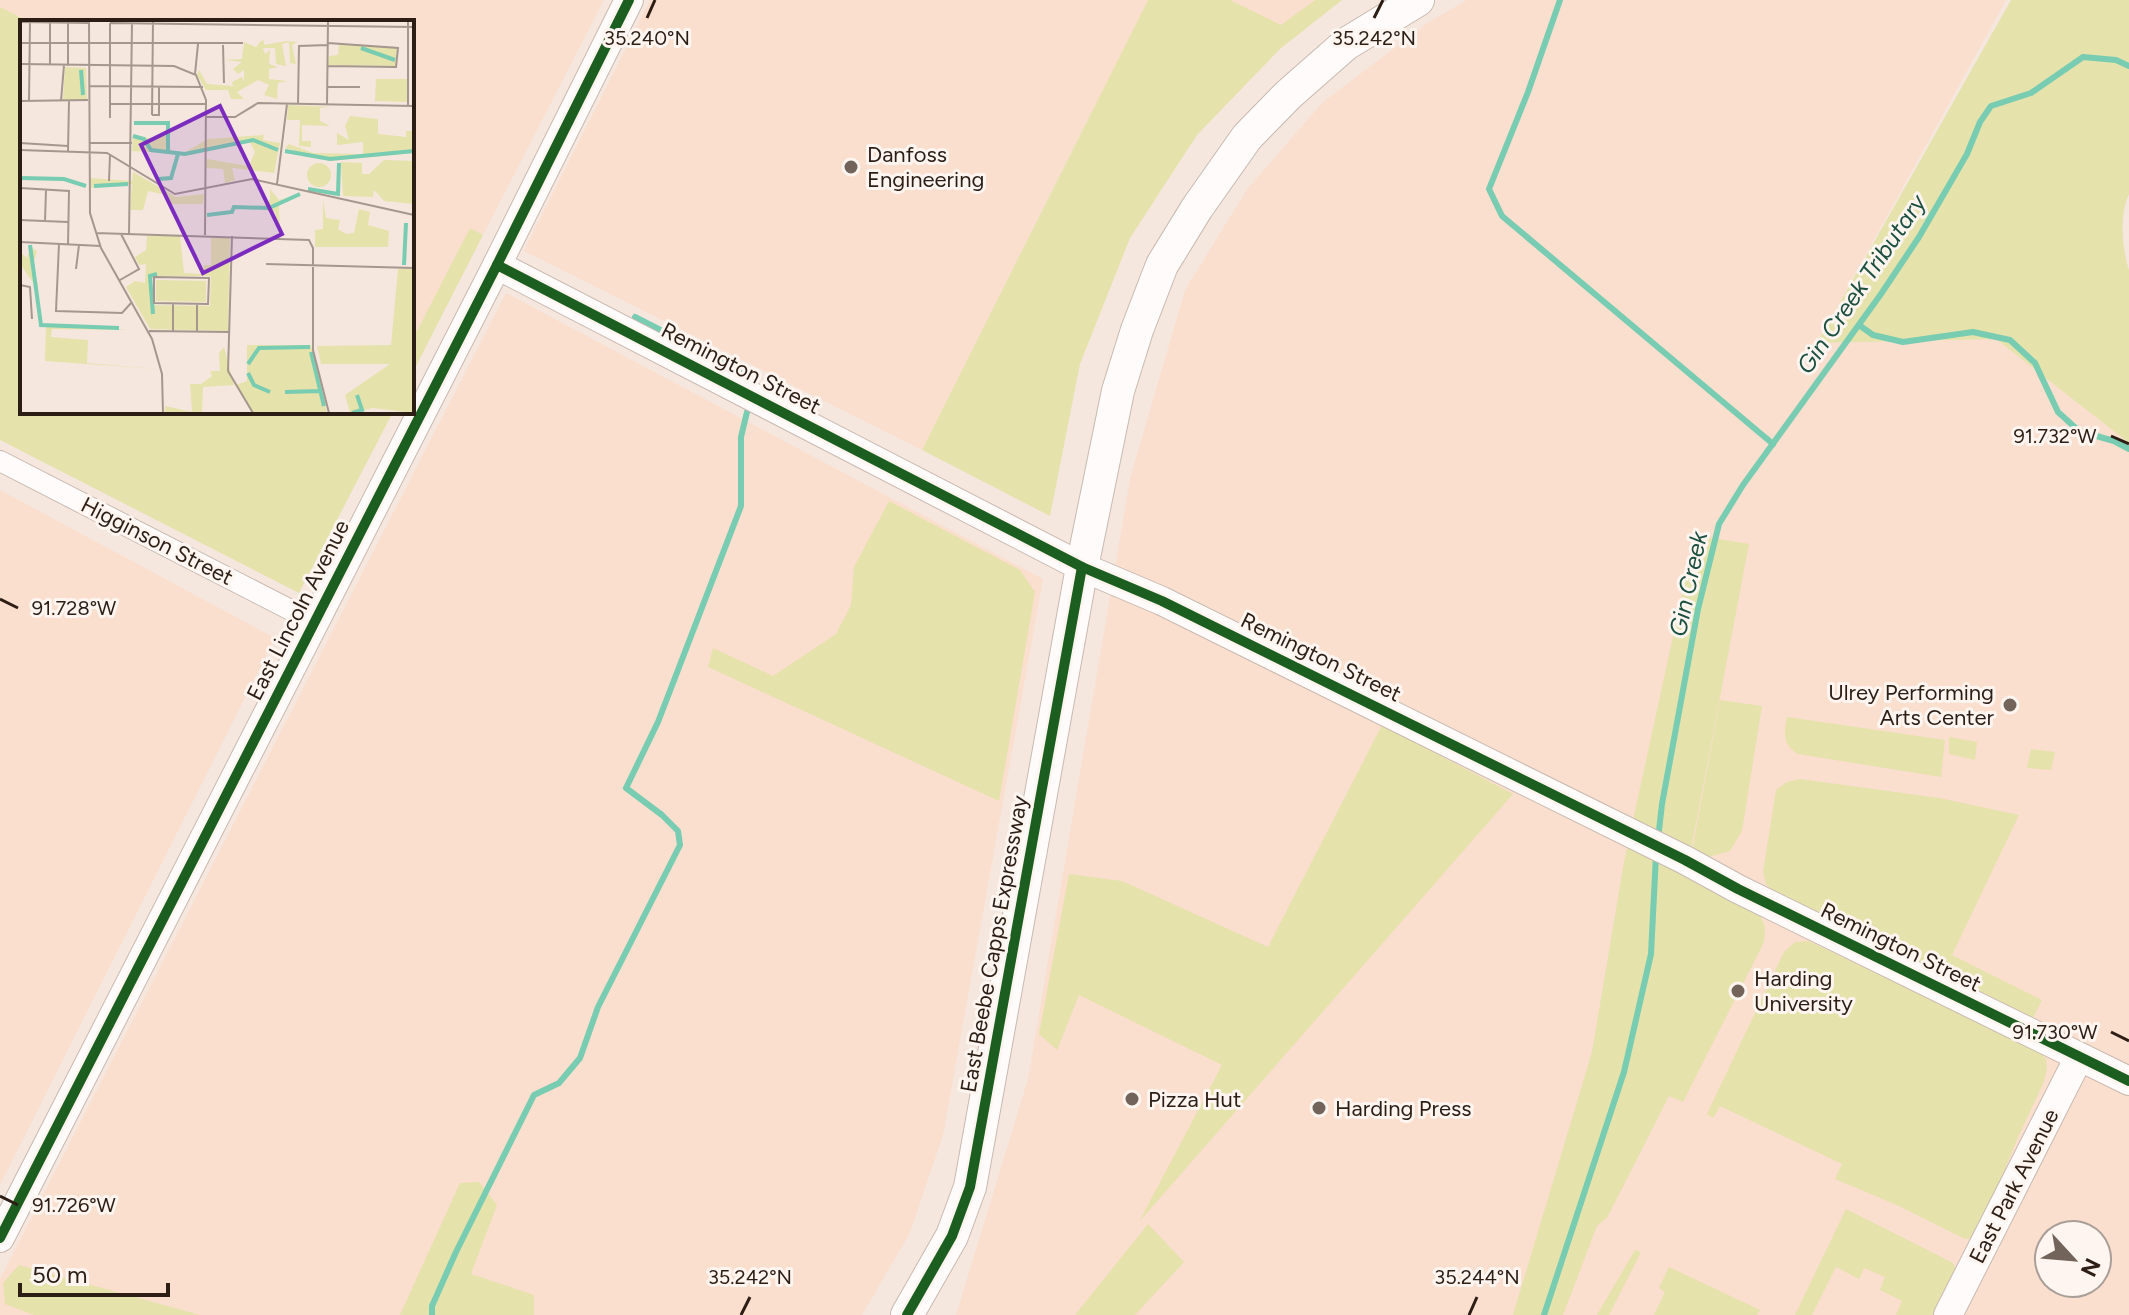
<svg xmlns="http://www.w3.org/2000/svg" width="2129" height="1315" viewBox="0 0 2129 1315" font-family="Figtree,sans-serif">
  <rect width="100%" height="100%" fill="#f5e7de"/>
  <g fill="#fadece" fill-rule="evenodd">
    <polygon points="0,0 604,0 483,235 470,229 417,331 412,328 412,22 30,22 0,7"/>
    <polygon points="650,0 1148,0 922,450 524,251"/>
    <polygon points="1230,0 1315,0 1281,26"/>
    <path d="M1467 0H2006L1817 343 1996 339 2129 443V1315H956L1028 1079 1130 479 1185 290 1248 188 1323 102 1429 22ZM2049 1235H2097V1283H2049Z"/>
    <polygon points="506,293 1043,579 943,1135 910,1233 862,1315 0,1315 0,1279"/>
    <polygon points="0,490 275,638 0,1185"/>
  </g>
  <g fill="#e5e2ab">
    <polygon points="1148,0 1230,0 1281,25 1315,0 1342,0 1280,49 1197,135 1130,238 1080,364 1050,516 922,450"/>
    <path d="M2011 0H2129V194C2119 216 2122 248 2129 270V443L1996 339 1817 343Z"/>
    <polygon points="0,7 30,22 22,22 22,412 393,412 299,593 0,440"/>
    <polygon points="470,228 483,235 412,374 412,328 417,331"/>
    <polygon points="889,501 1020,570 1035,592 999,801 708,667 713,648 773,676 836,634 851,605 854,567"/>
    <polygon points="1695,535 1749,544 1686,876 1759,913 1765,927 1764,942 1683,1102 1669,1096 1607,1218 1597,1226 1563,1315 1513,1315 1592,1052 1624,862"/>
    <polygon points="1720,700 1762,706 1742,831 1730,851 1708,857 1692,851"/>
    <path d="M1787 717 1945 740 1941 777 1798 754C1782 744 1784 734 1787 717Z"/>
    <polygon points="1382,725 1513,794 1139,1222 1222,1065 1079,995 1057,1050 1039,1034 1069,874 1122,881 1268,947"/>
    <polygon points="1949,737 1977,742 1975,760 1949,754"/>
    <polygon points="2031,749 2055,752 2051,770 2027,768"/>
    <polygon points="1800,779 1939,798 2019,815 1952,955 2042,1000 2032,1020 1775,894 1766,884 1763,872 1776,790 1787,782"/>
    <polygon points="1809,941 2038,1051 2046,1059 2047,1070 2043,1084 2019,1135 1981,1227 1973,1238 1965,1239 1899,1206 1835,1179 1842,1164 1720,1106 1713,1118 1707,1114 1784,952 1795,942"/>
    <polygon points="479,1182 497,1205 471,1274 534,1295 534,1315 400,1315 460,1183"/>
    <polygon points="1846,1209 1953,1263 1957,1272 1939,1315 1896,1315 1902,1301 1880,1290 1885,1277 1864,1268 1859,1279 1836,1267 1812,1315 1795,1315"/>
    <polygon points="1148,1224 1184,1262 1135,1315 1075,1315"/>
    <polygon points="1635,1250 1641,1252 1609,1315 1597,1315"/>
    <polygon points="19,1265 200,1315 34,1315 5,1304 3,1283"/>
    <polygon points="1669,1267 1760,1310 1757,1315 1654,1315 1665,1292 1659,1288"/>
  </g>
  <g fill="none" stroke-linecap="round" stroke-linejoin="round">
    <g stroke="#77ccb1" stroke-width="6">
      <polyline points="1560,0 1528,92 1489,189 1502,216 1773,444"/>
      <polyline points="635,317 739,370 754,381"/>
      <polyline points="1859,325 1873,335 1903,342 1973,332 2010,340 2035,363 2058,412 2079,431 2114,441 2129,449"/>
      <polyline points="1658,839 1662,804 1698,609 1719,524 1743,485 1881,294 1919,237 1967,154 1980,122 1991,106 2031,93 2083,57 2116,60 2129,66"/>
      <polyline points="432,1315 432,1306 456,1252 534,1095 559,1083 580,1058 598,1007 680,845 678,831 662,815 626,788 658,722 741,506 741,437 747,412"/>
      <polyline points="1544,1315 1624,1072 1651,954 1656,855"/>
    </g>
    <g stroke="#c8bab1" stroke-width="22">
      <polyline id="street" points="0,461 314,622"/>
    </g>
    <g stroke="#c8bab1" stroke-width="30">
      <g id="secondary">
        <polyline points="497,265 1082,567 1162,601 1685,860 1738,889 2129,1081"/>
        <polyline points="0,1238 497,265 629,0"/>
        <polyline points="1948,1315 2079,1057"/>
      </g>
    </g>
    <g stroke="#c8bab1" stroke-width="34">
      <polyline id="primary" points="907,1315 952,1236 970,1187 1082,567 1118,391 1137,330 1162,265 1197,208 1247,137 1288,95 1346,44 1418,0"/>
    </g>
    <use href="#street" stroke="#fefbfa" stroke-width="20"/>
    <use href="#secondary" stroke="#fefbfa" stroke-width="28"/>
    <use href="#primary" stroke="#fefbfa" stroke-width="32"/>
    <g stroke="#fef5f0" stroke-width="15">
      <g id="cycleway">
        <polyline points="497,265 1082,567 1162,601 1685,860 1738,889 2129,1081"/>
        <polyline points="0,1238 497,265 629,0"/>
        <polyline points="907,1315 952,1236 970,1187 1082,567"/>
      </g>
    </g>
    <use href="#cycleway" stroke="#1b5e20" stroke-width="10"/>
  </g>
  <path fill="none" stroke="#2d1e15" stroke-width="3" d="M647 18 655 0M1374 18 1383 0M2111 436 2129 444M0 599 18 608M2111 1032 2129 1041M0 1196 18 1205M741 1315 750 1297M1469 1315 1477 1297"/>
  <g fill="#73645b" stroke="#fef5f0" stroke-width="3">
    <circle cx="851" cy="167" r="8"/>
    <circle cx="2010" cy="705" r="8"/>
    <circle cx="1738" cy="991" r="8"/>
    <circle cx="1132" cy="1099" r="8"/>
    <circle cx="1319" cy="1108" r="8"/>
  </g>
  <g text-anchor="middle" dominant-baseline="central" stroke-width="6" stroke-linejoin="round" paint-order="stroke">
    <g font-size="22" fill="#2d1e15" stroke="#fef5f0" text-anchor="start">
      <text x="867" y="154">Danfoss<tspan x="867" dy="25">Engineering</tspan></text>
      <text x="1994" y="692" text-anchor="end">Ulrey Performing<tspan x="1994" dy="25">Arts Center</tspan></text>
      <text x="1754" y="978">Harding<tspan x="1754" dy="25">University</tspan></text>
      <text x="1148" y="1099">Pizza Hut</text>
      <text x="1335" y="1108">Harding Press</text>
    </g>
    <g font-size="22" fill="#2d1e15" stroke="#fef5f0">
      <text transform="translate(741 368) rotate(27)">Remington Street</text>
      <text transform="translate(157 541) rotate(27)">Higginson Street</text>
      <text transform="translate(298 610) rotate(-63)">East Lincoln Avenue</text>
      <text transform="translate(1321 657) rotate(26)">Remington Street</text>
      <text transform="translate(994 944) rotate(-80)">East Beebe Capps Expressway</text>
      <text transform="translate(1901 947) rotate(26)">Remington Street</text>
      <text transform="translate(2014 1186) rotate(-63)">East Park Avenue</text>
    </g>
    <g font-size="24" font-style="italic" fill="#1b4f40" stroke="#fef5f0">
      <text transform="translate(1861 284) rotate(-56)">Gin Creek Tributary</text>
      <text transform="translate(1688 584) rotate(-78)">Gin Creek</text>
    </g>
  </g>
  <g transform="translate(20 20)">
    <rect width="394" height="394" fill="#f5e7de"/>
    <path d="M242 20 244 21V25L266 21 277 22 272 25 276 44 270 43 269 22 262 24 266 46 256 44 255 28H243L245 34 250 30 249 44 258 47 249 49V59L267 61 258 63 257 79 244 75 249 65 238 60 217 72 224 79H211L208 70H186L177 55 179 50 187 64 213 66 209 52 212 62 222 57 224 62V50L218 54 213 49 222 42 204 40 222 39 224 22 236 27ZM319 24 377 27 376 46 308 45 309 36 318 35ZM45 47 66 48 67 80H43ZM356 59H387V82L355 81ZM268 85 311 87 300 88V101L310 106 282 105V121H291V127L279 126 280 100H267ZM330 96 358 99V114L386 117V111H392L394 133 309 141 265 128 269 124 293 133 343 134V122L317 125V113L329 120 325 106ZM148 112 151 133 112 131 113 115 133 119ZM244 115 243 120 260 123 254 153 212 148 215 160 205 163 203 149 186 148 187 139 229 146 235 132 230 122 165 132 188 119ZM364 140 394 141V184L364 181 354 170 353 177 323 176 321 142 342 143V154H349ZM287 155a12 12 0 1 1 24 0a12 12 0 1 1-24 0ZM113 152 156 177 184 174 183 184H147V175L128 171 123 190H110L112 164 69 168 70 158 112 161ZM250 169 259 180 273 176 259 185 260 215 255 192 240 189 250 180ZM303 180 306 198 320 200 318 209 326 214 334 213 339 189 350 192 348 205 369 211 368 227H295V210L303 209ZM127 216H160L164 253 183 254 184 245H191V218L210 217 208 311 130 309 106 267 115 261 125 263 126 244 119 245 115 237 126 230ZM131 256H191L190 286 131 285ZM10 227 17 231 12 248 18 265V281L17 268 0 244V232L7 238ZM378 249H394V393L353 388 330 393 325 375 370 344H301L297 326 371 325ZM136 260 186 261V282L136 281ZM26 304 109 310 32 309 31 317 68 320 67 343 138 349 25 341ZM227 325H291L307 393H233L216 365 227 361ZM204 327 214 365 183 367 182 393H145V386L172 392 170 364H181L192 356 190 351H200L199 333Z" fill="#e5e2ab" fill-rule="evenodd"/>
    <path fill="none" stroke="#77ccb1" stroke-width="4" d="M341 28 375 40M61 50 63 75M114 103H148V131M113 116 124 119 131 130 165 134 233 120 258 130M265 131 310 139 394 131M0 158 44 159 66 166M138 159 151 158 158 134M74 166 108 164M288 169 318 174 319 143M187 195 212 192 214 187 249 188 280 174M10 225 21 305 99 308M384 245 386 203M133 294 130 256 137 254M291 332 304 386M228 344 239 328 290 327M228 353 234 365 250 372M265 372 300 371M332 393 342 390 337 375"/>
    <path fill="none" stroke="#a5978e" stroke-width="2" d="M69 1 70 193 81 228 132 319 142 354 143 393M0 2 69 3M30 2V45M48 3V46M90 3 394 7M0 23H223M203 25 204 63M0 44 154 46 176 55 186 80 185 215M307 46 376 47 378 28 308 23M175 54 178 24M69 66 183 67M307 67H340M0 81 68 80M9 81 10 1M41 81 44 45M90 84H186M278 84 279 26 308 25M307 85 308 1M388 86V1M132 95 133 1M132 95H139V67M186 97H215L238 83 394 86M90 98V3M0 123 48 126M69 123H112M0 130 87 133 155 174 232 159 394 195M48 131 49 81M89 161 90 135M257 164 267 84M0 168 49 171 48 225M0 200 48 202M25 201 26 170M76 213 289 220 293 228V330L309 393M109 214 112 3M212 216 208 351 233 393M0 222 81 226M39 224 36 291 102 293 112 282M246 244 394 248M56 249 59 225M134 257 189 258 188 284 134 283ZM100 260 119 249 101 214M0 265 10 267 12 299M129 311 209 312M153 311V283M177 312V284"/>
    <path fill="#7b2cbf" fill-opacity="0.15" stroke="#7b2cbf" stroke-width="4" d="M200 86 262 214 183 253 121 125Z"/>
    <rect width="394" height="394" fill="none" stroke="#2d1e15" stroke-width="4"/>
  </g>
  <g font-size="20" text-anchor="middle" fill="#2d1e15" stroke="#fef5f0" stroke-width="6" stroke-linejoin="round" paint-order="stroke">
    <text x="647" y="45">35.240°N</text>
    <text x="1374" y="45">35.242°N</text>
    <text x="2055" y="443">91.732°W</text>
    <text x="74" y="615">91.728°W</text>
    <text x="2055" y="1039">91.730°W</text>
    <text x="74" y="1212">91.726°W</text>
    <text x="750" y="1284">35.242°N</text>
    <text x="1477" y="1284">35.244°N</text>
  </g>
  <g transform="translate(2073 1259) rotate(116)"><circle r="38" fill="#fef5f0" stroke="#aa9f98" stroke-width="2"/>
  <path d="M0-6L14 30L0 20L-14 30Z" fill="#73645b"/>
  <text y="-12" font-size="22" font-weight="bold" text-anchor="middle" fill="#2d1e15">N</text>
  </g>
  <path d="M20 1283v12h148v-12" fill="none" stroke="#2d1e15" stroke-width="4"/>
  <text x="32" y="1283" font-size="24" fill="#2d1e15" stroke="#fef5f0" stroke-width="6" paint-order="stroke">50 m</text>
</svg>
